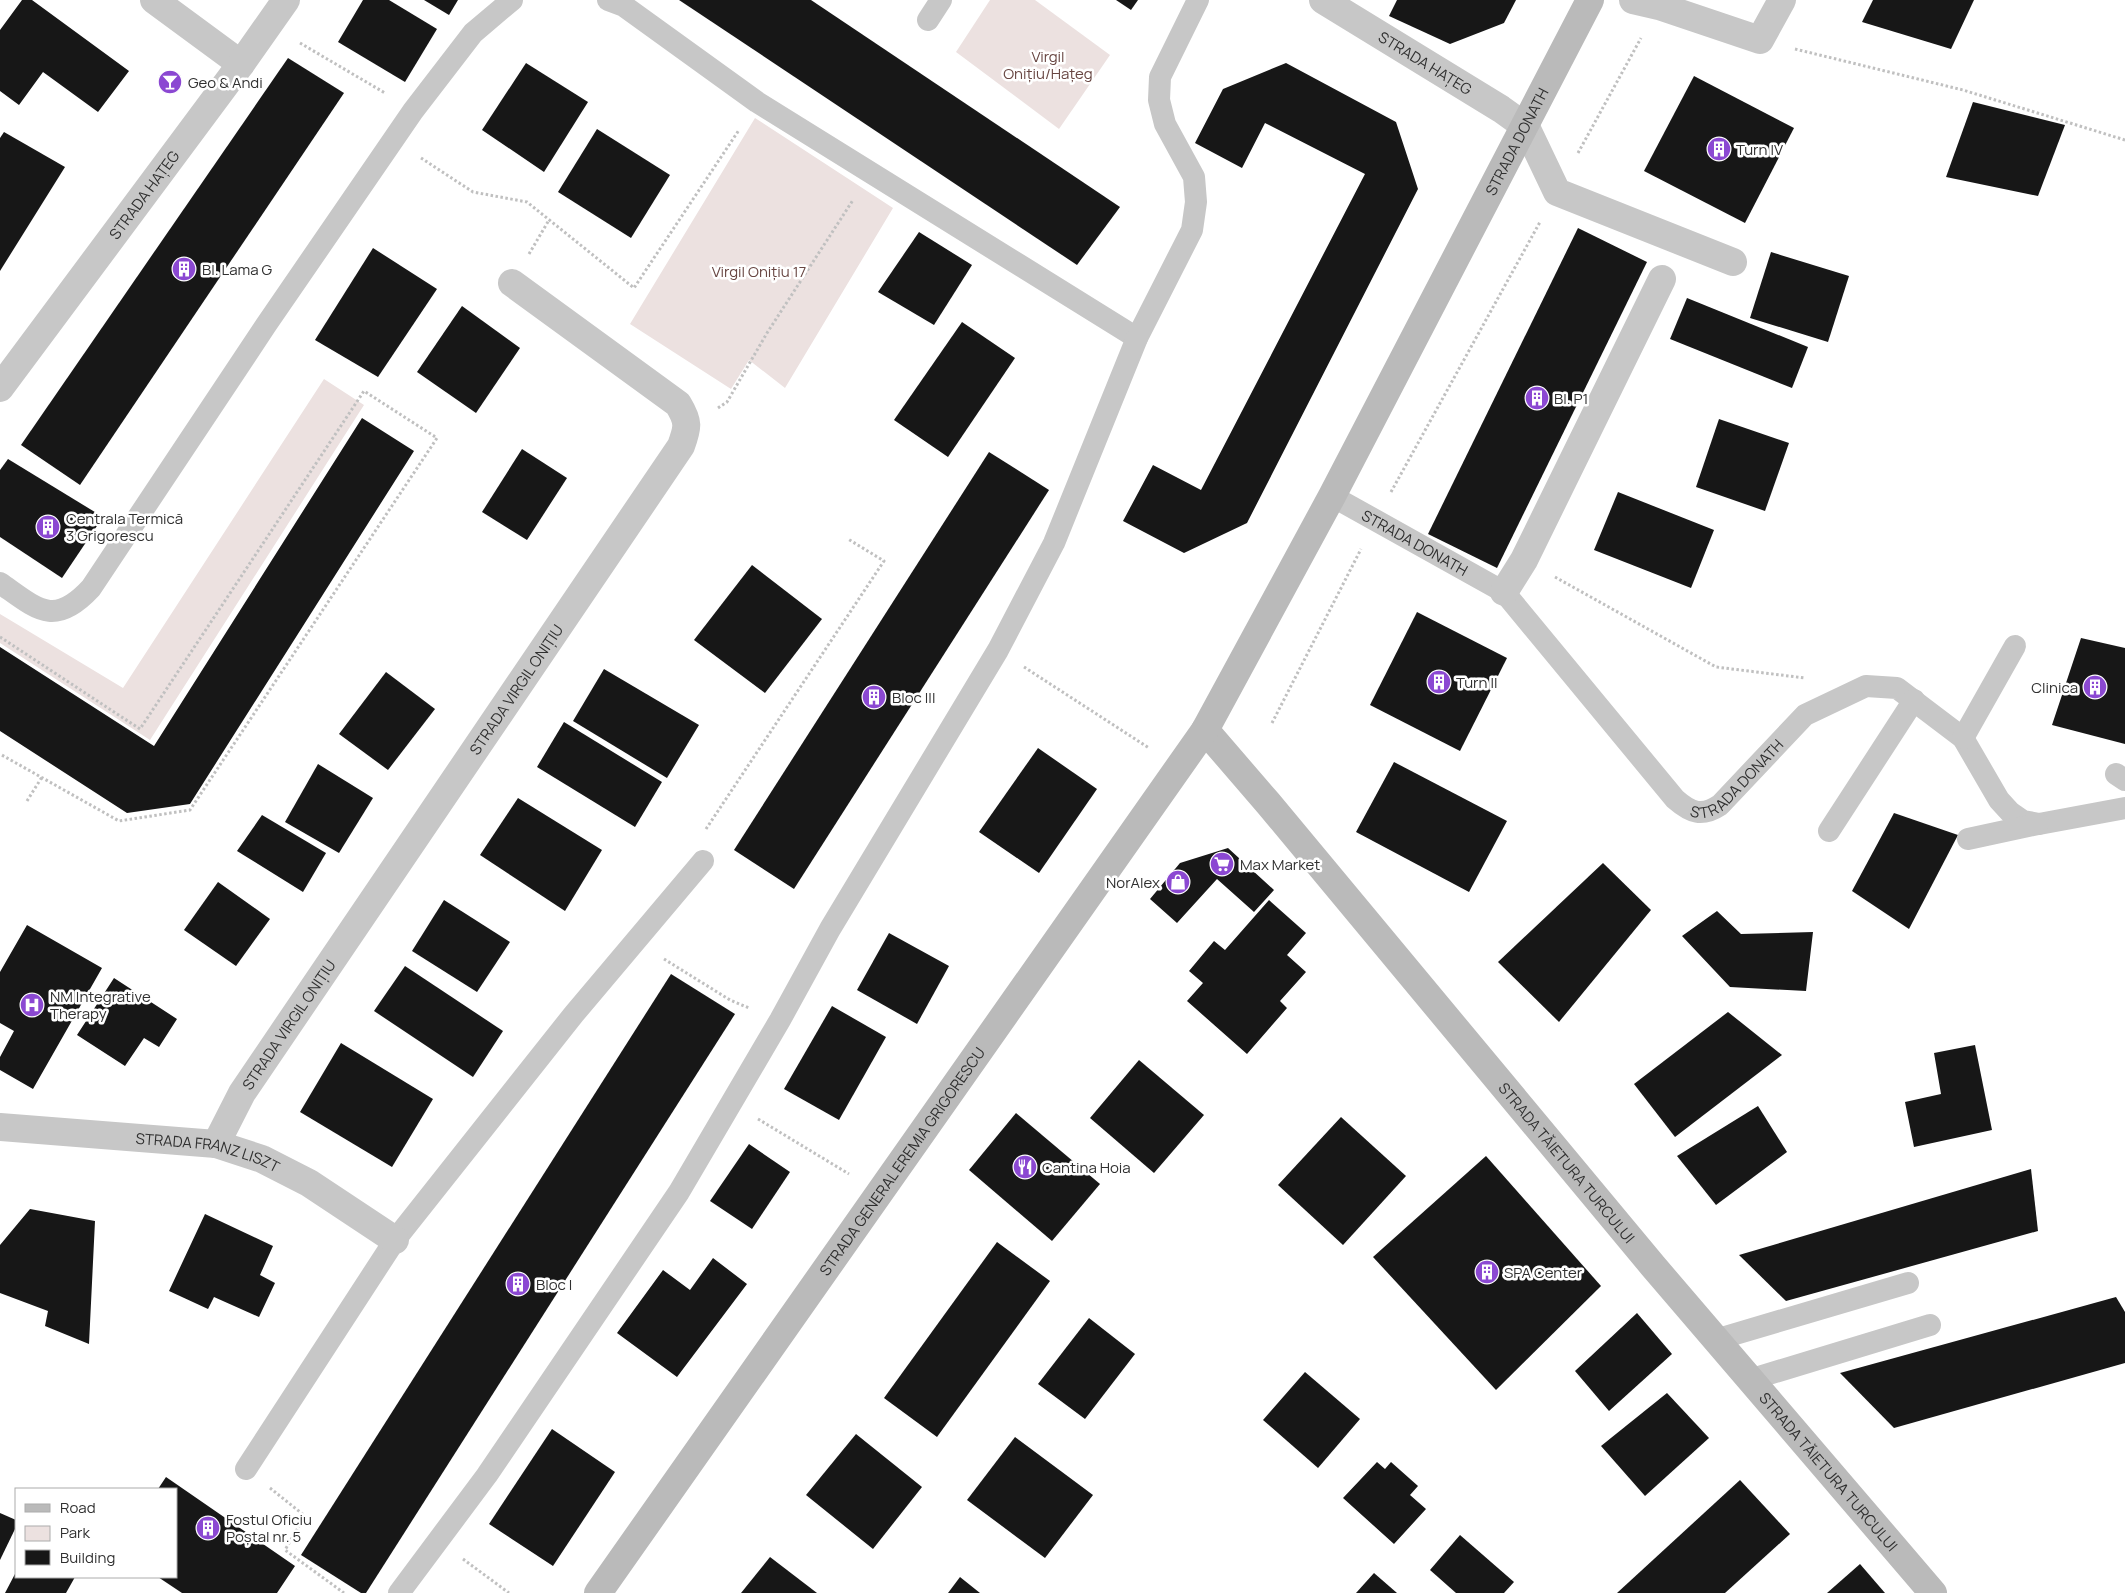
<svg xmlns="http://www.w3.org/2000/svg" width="2125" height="1593" viewBox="0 0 2125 1593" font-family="Manrope,sans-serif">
  <rect width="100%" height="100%" fill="#fff"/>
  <g fill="#ece1e0">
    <polygon points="990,0 1035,0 1110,55 1059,129 956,52"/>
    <polygon points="755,118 893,208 785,388 749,360 731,389 630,324"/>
    <polygon points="324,379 364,405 150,740 0,643 0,614 123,688"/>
  </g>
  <g fill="#171717">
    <polygon points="22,0 32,0 129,71 98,112 43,72 19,105 0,91 0,30"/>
    <polygon points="363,0 389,0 437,29 405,82 338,42"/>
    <polygon points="424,0 458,0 449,15"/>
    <polygon points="679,0 811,0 1120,207 1077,265"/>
    <polygon points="1116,0 1138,0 1131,10"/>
    <polygon points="1397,0 1516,0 1504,23 1450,44 1389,16"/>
    <polygon points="1873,0 1974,0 1951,49 1862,22"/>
    <polygon points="288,58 344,93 80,485 21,445"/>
    <polygon points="526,63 588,102 544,172 482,130"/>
    <polygon points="1286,63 1396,122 1418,189 1247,523 1184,553 1123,521 1153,465 1201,490 1365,174 1265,123 1242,168 1195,143 1223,89"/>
    <polygon points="1694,76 1794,128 1745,223 1644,171"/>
    <polygon points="1973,102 2065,125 2038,196 1946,177"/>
    <polygon points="597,129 670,175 631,238 558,192"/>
    <polygon points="4,132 65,167 0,271 0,138"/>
    <polygon points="1578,228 1647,262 1497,568 1428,534"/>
    <polygon points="919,232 972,265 934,325 878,292"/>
    <polygon points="373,248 437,289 378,377 315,340"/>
    <polygon points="1771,252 1849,276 1828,342 1750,318"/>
    <polygon points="1687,298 1808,347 1792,388 1670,339"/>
    <polygon points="462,306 520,348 476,413 417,372"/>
    <polygon points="962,322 1015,358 948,457 894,420"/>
    <polygon points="362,418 414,451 190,804 127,813 0,731 0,647 154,746"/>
    <polygon points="1719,419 1789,443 1765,511 1696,487"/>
    <polygon points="522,449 567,478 527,540 482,512"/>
    <polygon points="989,452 1049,490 794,889 734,850"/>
    <polygon points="8,459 103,517 62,578 0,537 0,470"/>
    <polygon points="1618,492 1714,530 1691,588 1594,550"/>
    <polygon points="752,565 822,619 765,693 694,640"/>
    <polygon points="1417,612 1507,658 1460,751 1370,705"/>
    <polygon points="2081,638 2125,648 2125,744 2052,725"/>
    <polygon points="604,669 699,725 667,778 573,721"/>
    <polygon points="386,672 435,709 388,770 339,734"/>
    <polygon points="564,722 662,782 635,827 537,767"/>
    <polygon points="1038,748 1097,789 1039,873 979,832"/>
    <polygon points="1394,762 1507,821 1469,892 1356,832"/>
    <polygon points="318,764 373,798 339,853 285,822"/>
    <polygon points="518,798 602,850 565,911 480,855"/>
    <polygon points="1894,813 1958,835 1909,929 1852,891"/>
    <polygon points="262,815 326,853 303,892 237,851"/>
    <polygon points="1228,848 1274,890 1254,912 1217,879 1177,923 1150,899 1180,863"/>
    <polygon points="1603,863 1651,910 1559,1022 1498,962"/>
    <polygon points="218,882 270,919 236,966 184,930"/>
    <polygon points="444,900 510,942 477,992 412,951"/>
    <polygon points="1269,900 1306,933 1287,955 1306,972 1280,1001 1287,1008 1247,1054 1187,1001 1203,983 1189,971 1214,941 1225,950"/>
    <polygon points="1717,911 1741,934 1813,932 1806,991 1730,987 1682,936"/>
    <polygon points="27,925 102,968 33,1089 0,1070 0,1057 14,1031 0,1023 0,972"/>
    <polygon points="889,933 949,966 917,1024 857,990"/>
    <polygon points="405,966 503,1031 473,1077 374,1011"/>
    <polygon points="671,974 735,1014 366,1593 361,1593 301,1555"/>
    <polygon points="114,978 177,1019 159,1047 144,1038 125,1066 77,1035"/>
    <polygon points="832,1006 886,1037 839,1120 784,1089"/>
    <polygon points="1728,1012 1782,1055 1675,1137 1634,1084"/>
    <polygon points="341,1043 433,1099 392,1167 300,1112"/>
    <polygon points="1975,1045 1992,1130 1914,1147 1905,1102 1941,1094 1934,1053"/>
    <polygon points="1139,1060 1204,1115 1154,1173 1090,1118"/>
    <polygon points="1758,1106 1787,1152 1716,1205 1677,1156"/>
    <polygon points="1016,1113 1100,1184 1052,1241 969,1170"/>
    <polygon points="1341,1117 1406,1176 1343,1245 1278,1185"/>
    <polygon points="749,1144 790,1172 752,1229 710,1201"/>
    <polygon points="1486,1156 1601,1286 1496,1390 1373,1257"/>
    <polygon points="2031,1169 2038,1231 1786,1301 1739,1255"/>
    <polygon points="30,1209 95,1221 89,1344 45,1326 48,1311 0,1293 0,1245"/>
    <polygon points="205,1214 273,1246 260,1275 275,1283 259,1317 214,1297 208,1309 169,1291"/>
    <polygon points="997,1242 1050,1281 937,1437 884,1398"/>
    <polygon points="713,1258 747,1284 677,1377 617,1333 663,1270 690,1290"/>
    <polygon points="2116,1297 2125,1312 2125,1363 1894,1428 1840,1373"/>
    <polygon points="1637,1313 1672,1354 1609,1411 1575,1371"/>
    <polygon points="1089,1318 1135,1354 1085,1419 1038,1384"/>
    <polygon points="1305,1372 1360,1419 1318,1468 1263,1420"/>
    <polygon points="1667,1393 1709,1438 1645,1496 1601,1446"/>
    <polygon points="552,1429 615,1472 553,1566 489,1524"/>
    <polygon points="856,1434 922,1487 873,1549 806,1495"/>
    <polygon points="1015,1437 1093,1495 1045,1558 967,1500"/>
    <polygon points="1377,1462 1385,1469 1391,1462 1418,1486 1410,1495 1426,1509 1394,1544 1343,1498"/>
    <polygon points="166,1477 295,1566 277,1593 182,1593 158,1577 176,1577 176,1489 158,1489"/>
    <polygon points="1740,1480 1790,1534 1725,1593 1617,1593"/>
    <polygon points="0,1513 16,1520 16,1527 0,1560"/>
    <polygon points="1460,1535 1514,1582 1504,1593 1456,1593 1430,1570"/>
    <polygon points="770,1557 817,1593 741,1593"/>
    <polygon points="1860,1564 1885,1593 1827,1593"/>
    <polygon points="16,1572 16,1577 75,1577 66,1593 5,1593"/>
    <polygon points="1374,1573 1397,1593 1356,1593"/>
    <polygon points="960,1577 980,1593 948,1593"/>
  </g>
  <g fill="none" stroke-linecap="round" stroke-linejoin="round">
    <g stroke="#c0c0c0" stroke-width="3" stroke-dasharray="2.5 2.5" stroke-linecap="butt">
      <polyline points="300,43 385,93"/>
      <polyline points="1795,49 1963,90 2125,140"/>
      <polyline points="1578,153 1641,38"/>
      <polyline points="421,158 473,192 527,202 634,288 739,130"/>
      <polyline points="529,254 549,220"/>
      <polyline points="718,408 727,402 767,333 853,200"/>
      <polyline points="1391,492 1540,222"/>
      <polyline points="1555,577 1716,667 1805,678"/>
      <polyline points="0,637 140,729 364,391 437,438 190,810 119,821 0,754"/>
      <polyline points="1024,667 1149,748"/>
      <polyline points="1272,723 1361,549"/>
      <polyline points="27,801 42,777"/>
      <polyline points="706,829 884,561 848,539"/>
      <polyline points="664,959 730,1000 749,1008"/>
      <polyline points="758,1119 849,1174"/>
      <polyline points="270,1488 305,1516 285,1550 344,1593"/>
      <polyline points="463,1559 509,1593"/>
    </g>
    <g stroke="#c7c7c7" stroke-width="22">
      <polyline points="608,0 624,6 757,102 1137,338"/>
      <polyline points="928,20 941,0"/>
      <path id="s1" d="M1332 496 1504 592 1675 799C1691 813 1702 817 1720 805L1805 715 1866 686 1897 688 1963 738 1999 800 2010 812 2023 821 2039 824 2125 808"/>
      <path d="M0 583C37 609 54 628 91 588L266 325 413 111 473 33 512 0"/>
      <polyline points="1963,738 2015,646"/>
      <polyline points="2116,774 2125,780"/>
      <polyline points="1829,831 1914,700"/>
      <polyline points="1968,839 2038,824"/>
      <polyline points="1715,1340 1908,1283"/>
      <polyline points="1749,1380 1930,1325"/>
      <polyline points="246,1469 395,1240 574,1014 703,861"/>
      <polyline points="399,1593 487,1475 679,1192 780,1020 830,929 998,650 1054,543 1137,338 1192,230 1196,202 1194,177 1165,124 1159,100 1160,77 1198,0"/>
    </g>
    <g stroke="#c7c7c7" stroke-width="28">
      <polyline points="154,0 241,64"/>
      <path id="s2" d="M1323 0 1501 109 1526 127 1557 192 1733 262"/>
      <polyline points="1633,0 1659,6 1760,40 1782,0"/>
      <path id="s3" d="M0 388 241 64 286 0"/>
      <polyline points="1504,592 1524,560 1662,279"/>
      <path id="s4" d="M0 1127 216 1144 262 1159 309 1183 395 1240"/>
      <path id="s5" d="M216 1144 242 1093 681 446C688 427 689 422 678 404L512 283"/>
    </g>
    <g stroke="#bababa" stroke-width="28">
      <path id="s6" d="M1205 730 1268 803 1653 1266 1933 1593"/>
      <path id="s7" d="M598 1593 1205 730 1332 496 1590 0"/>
    </g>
  </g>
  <defs>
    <g id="bar-disc" transform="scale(1.25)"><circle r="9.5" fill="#8b48d2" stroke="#fff"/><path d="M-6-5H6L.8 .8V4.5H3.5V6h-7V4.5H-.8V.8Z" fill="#fff"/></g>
    <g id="building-disc" transform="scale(1.25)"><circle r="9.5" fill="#8b48d2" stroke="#fff"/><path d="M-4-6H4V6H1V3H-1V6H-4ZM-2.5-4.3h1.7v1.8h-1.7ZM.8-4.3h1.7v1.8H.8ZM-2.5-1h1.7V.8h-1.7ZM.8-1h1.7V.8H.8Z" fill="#fff"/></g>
    <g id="supermarket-disc" transform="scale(1.25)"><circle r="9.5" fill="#8b48d2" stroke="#fff"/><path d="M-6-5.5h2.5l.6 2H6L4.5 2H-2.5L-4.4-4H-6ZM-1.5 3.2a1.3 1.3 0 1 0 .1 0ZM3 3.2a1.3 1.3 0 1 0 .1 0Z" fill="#fff"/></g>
    <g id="shop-disc" transform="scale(1.25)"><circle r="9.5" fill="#8b48d2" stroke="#fff"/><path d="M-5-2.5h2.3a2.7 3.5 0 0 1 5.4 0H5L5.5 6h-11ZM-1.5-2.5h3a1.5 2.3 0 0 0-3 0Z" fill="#fff"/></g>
    <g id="hospital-disc" transform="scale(1.25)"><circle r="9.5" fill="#8b48d2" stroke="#fff"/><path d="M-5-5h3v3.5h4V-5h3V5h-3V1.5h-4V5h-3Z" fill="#fff"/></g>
    <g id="restaurant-disc" transform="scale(1.25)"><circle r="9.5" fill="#8b48d2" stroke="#fff"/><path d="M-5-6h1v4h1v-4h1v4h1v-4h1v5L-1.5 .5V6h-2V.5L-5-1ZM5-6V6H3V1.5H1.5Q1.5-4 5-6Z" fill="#fff"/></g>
  </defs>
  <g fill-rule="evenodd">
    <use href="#bar-disc" x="170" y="82"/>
    <use href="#building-disc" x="1719" y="149"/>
    <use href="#building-disc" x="184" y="269"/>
    <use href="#building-disc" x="1537" y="398"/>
    <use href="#building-disc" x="48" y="527"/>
    <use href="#building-disc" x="1439" y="682"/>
    <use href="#building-disc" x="2095" y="687"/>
    <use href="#building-disc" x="874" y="697"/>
    <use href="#supermarket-disc" x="1222" y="864"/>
    <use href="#shop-disc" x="1178" y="882"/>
    <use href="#hospital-disc" x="32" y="1005"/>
    <use href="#restaurant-disc" x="1025" y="1167"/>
    <use href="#building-disc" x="1487" y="1272"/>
    <use href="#building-disc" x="518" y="1284"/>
    <use href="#building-disc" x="208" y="1528"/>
  </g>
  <g text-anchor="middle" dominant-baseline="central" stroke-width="5" stroke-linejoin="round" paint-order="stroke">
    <g font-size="15" fill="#684642" stroke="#fff">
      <text x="1048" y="56">Virgil<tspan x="1048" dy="17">Onițiu/Hațeg</tspan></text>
      <text x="759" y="271">Virgil Onițiu 17</text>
    </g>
    <g font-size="15" fill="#303030" stroke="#fff">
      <text stroke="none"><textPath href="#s2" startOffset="120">STRADA HAȚEG</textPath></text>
      <text stroke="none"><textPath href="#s7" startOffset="1721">STRADA DONATH</textPath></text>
      <text stroke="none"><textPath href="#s3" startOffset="241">STRADA HAȚEG</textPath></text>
      <text stroke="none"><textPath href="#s1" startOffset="95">STRADA DONATH</textPath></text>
      <text stroke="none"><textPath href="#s5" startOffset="545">STRADA VIRGIL ONIȚIU</textPath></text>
      <text stroke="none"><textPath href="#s1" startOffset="544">STRADA DONATH</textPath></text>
      <text stroke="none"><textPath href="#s5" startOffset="140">STRADA VIRGIL ONIȚIU</textPath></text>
      <text stroke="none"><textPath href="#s4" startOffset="210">STRADA FRANZ LISZT</textPath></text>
      <text stroke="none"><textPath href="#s7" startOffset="528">STRADA GENERAL EREMIA GRIGORESCU</textPath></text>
      <text stroke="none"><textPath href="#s6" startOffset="564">STRADA TĂIETURA TURCULUI</textPath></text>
      <text stroke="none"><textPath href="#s6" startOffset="969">STRADA TĂIETURA TURCULUI</textPath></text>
    </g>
    <g font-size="15" fill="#303030" stroke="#fff" text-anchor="start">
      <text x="188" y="82">Geo &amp; Andi</text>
      <text x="1736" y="149">Turn IV</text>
      <text x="202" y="269">Bl. Lama G</text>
      <text x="1554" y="398">Bl. P1</text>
      <text x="66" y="518">Centrala Termică<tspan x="66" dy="17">3 Grigorescu</tspan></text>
      <text x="1456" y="682">Turn II</text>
      <text x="2078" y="687" text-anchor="end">Clinica</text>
      <text x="892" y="697">Bloc III</text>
      <text x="1240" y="864">Max Market</text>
      <text x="1160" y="882" text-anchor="end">NorAlex</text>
      <text x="50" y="996">NM Integrative<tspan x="50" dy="17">Therapy</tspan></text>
      <text x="1042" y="1167">Cantina Hoia</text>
      <text x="1504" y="1272">SPA Center</text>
      <text x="536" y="1284">Bloc I</text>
      <text x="226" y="1519">Fostul Oficiu<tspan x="226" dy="17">Poștal nr. 5</tspan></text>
    </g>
  </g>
  <rect x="15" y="1488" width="162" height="90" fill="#ffffff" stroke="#acacac"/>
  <rect x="25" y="1504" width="25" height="8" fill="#bababa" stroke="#acacac"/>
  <text x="60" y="1513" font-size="15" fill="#303030">Road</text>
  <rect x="25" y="1526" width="25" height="15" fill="#ece1e0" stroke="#acacac"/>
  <text x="60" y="1538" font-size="15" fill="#303030">Park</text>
  <rect x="25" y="1550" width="25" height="15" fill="#171717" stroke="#acacac"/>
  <text x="60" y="1563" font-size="15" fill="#303030">Building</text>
</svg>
